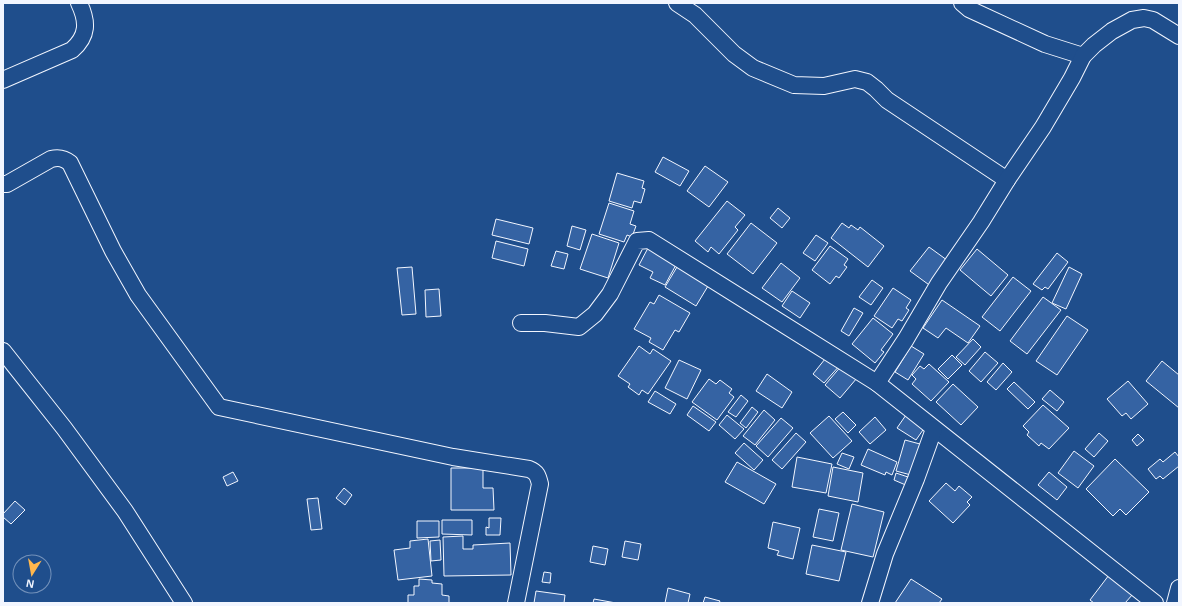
<svg xmlns="http://www.w3.org/2000/svg" width="1182" height="606" viewBox="0 0 1182 606" font-family="Arial,sans-serif">
  <rect width="100%" height="100%" fill="#1f4e8c"/>
  <g fill="#3563a3" stroke="#f2f6ff">
    <polygon points="663,157 689,171 680,186 655,172"/>
    <polygon points="705,166 728,182 709,207 687,191"/>
    <polygon points="617,173 644,181 642,188 645,189 641,203 634,201 632,208 609,201"/>
    <polygon points="727,201 745,215 735,227 738,230 719,254 711,247 708,252 695,241"/>
    <polygon points="609,203 634,211 630,224 636,226 632,237 627,235 624,242 599,234"/>
    <polygon points="778,208 790,218 782,228 770,218"/>
    <polygon points="496,219 533,228 529,244 492,235"/>
    <polygon points="751,223 777,243 753,274 727,254"/>
    <polygon points="842,223 849,228 851,225 858,230 860,227 884,246 868,267 831,238"/>
    <polygon points="572,226 586,230 580,250 567,246"/>
    <polygon points="592,234 619,243 608,278 580,269"/>
    <polygon points="816,235 828,243 815,261 803,253"/>
    <polygon points="496,241 528,249 524,266 492,258"/>
    <polygon points="830,246 848,259 844,265 847,267 839,278 836,276 830,284 812,270"/>
    <polygon points="929,247 951,263 932,287 910,271"/>
    <polygon points="648,248 677,263 665,285 650,278 653,272 639,265"/>
    <polygon points="977,249 1008,275 991,296 960,270"/>
    <polygon points="556,251 568,254 564,269 551,266"/>
    <polygon points="1057,253 1068,262 1048,289 1045,287 1042,290 1033,284"/>
    <polygon points="680,262 711,281 696,306 665,287"/>
    <polygon points="781,263 800,278 782,302 762,288"/>
    <polygon points="412,267 416,314 402,315 397,268"/>
    <polygon points="1069,267 1082,274 1066,309 1052,303"/>
    <polygon points="1013,277 1031,291 1000,331 982,317"/>
    <polygon points="872,280 883,288 871,305 859,297"/>
    <polygon points="893,288 911,300 906,308 909,310 902,321 898,319 892,328 874,316"/>
    <polygon points="439,289 441,316 426,317 425,290"/>
    <polygon points="792,291 810,303 800,318 782,306"/>
    <polygon points="659,295 690,313 679,332 675,330 663,350 649,342 651,338 634,329 650,302 654,304"/>
    <polygon points="1043,297 1061,310 1027,354 1010,341"/>
    <polygon points="942,300 980,326 968,343 946,328 938,338 923,328"/>
    <polygon points="854,308 863,313 849,336 841,331"/>
    <polygon points="1067,316 1088,330 1057,375 1036,361"/>
    <polygon points="873,318 893,334 881,350 884,352 875,363 852,344"/>
    <polygon points="973,339 981,347 965,365 956,357"/>
    <polygon points="639,346 650,354 653,349 671,361 648,394 642,390 639,395 628,387 630,384 618,376"/>
    <polygon points="911,346 924,354 908,380 895,372"/>
    <polygon points="985,352 998,363 981,382 969,371"/>
    <polygon points="829,354 841,364 824,383 813,374"/>
    <polygon points="952,355 962,365 948,379 938,369"/>
    <polygon points="679,360 701,370 687,399 665,388"/>
    <polygon points="1162,361 1179,375 1179,408 1146,381"/>
    <polygon points="1003,363 1012,372 996,390 987,382"/>
    <polygon points="929,364 949,382 931,401 912,384 916,379 912,375 920,366 924,369"/>
    <polygon points="842,365 857,378 840,398 825,385"/>
    <polygon points="767,374 792,392 782,408 756,391"/>
    <polygon points="709,379 716,384 720,380 732,389 729,393 734,397 717,420 692,402"/>
    <polygon points="1128,381 1148,404 1131,419 1126,413 1122,416 1107,399"/>
    <polygon points="1014,382 1035,402 1028,409 1007,389"/>
    <polygon points="953,384 978,407 961,425 936,402"/>
    <polygon points="1050,390 1064,402 1057,411 1042,399"/>
    <polygon points="655,391 676,404 670,414 648,402"/>
    <polygon points="741,395 748,401 736,417 728,412"/>
    <polygon points="1043,405 1069,428 1049,449 1041,443 1039,446 1027,435 1029,432 1023,426"/>
    <polygon points="693,406 716,422 709,431 687,415"/>
    <polygon points="752,407 758,412 746,428 740,423"/>
    <polygon points="764,410 775,420 755,445 743,436"/>
    <polygon points="843,412 856,425 848,433 835,419"/>
    <polygon points="727,415 744,429 735,439 719,425"/>
    <polygon points="906,415 925,427 916,440 897,428"/>
    <polygon points="829,416 852,441 833,458 810,433"/>
    <polygon points="875,417 886,430 870,444 859,432"/>
    <polygon points="781,418 793,428 768,457 756,446"/>
    <polygon points="796,433 806,442 782,469 772,460"/>
    <polygon points="1099,433 1108,441 1094,457 1085,449"/>
    <polygon points="1138,434 1144,440 1137,446 1132,440"/>
    <polygon points="905,440 920,444 911,475 896,471"/>
    <polygon points="744,443 763,460 754,470 735,453"/>
    <polygon points="868,449 897,462 892,475 886,472 885,475 861,465"/>
    <polygon points="1074,451 1094,466 1078,488 1058,473"/>
    <polygon points="1175,452 1179,457 1179,466 1163,479 1160,476 1156,479 1148,469 1160,459 1163,462"/>
    <polygon points="842,453 854,457 849,469 837,464"/>
    <polygon points="797,457 832,464 826,493 792,487"/>
    <polygon points="1115,459 1149,492 1126,515 1120,509 1113,516 1086,489"/>
    <polygon points="737,462 776,484 764,504 725,482"/>
    <polygon points="833,467 863,473 858,502 828,496"/>
    <polygon points="451,468 483,468 483,488 493,488 494,510 451,510"/>
    <polygon points="233,472 238,481 227,486 223,477"/>
    <polygon points="1049,472 1067,487 1057,500 1038,485"/>
    <polygon points="896,473 911,478 908,486 894,480"/>
    <polygon points="946,483 955,491 959,486 972,497 967,502 970,505 953,523 929,501"/>
    <polygon points="344,488 352,495 345,505 336,498"/>
    <polygon points="318,498 322,529 311,530 307,499"/>
    <polygon points="15,501 25,510 11,524 3,517 3,514"/>
    <polygon points="852,504 884,512 873,557 841,550"/>
    <polygon points="819,509 839,513 833,541 813,537"/>
    <polygon points="489,518 501,518 500,535 486,535 486,527 489,528"/>
    <polygon points="442,520 472,520 472,535 442,534"/>
    <polygon points="417,521 439,521 439,537 417,538"/>
    <polygon points="773,522 800,528 793,559 777,555 779,551 768,548"/>
    <polygon points="463,536 463,549 473,549 473,545 510,543 511,575 444,576 443,537"/>
    <polygon points="428,539 432,576 398,580 394,550 410,548 410,541"/>
    <polygon points="440,540 441,560 431,561 430,541"/>
    <polygon points="625,541 641,544 638,560 622,557"/>
    <polygon points="812,545 846,552 839,581 806,574"/>
    <polygon points="593,546 608,549 605,565 590,562"/>
    <polygon points="544,572 551,573 550,583 542,582"/>
    <polygon points="1109,575 1133,594 1125,603 1094,603 1090,600"/>
    <polygon points="419,579 432,580 432,583 442,584 442,595 449,596 449,603 408,603 408,595 414,595 414,586 419,586"/>
    <polygon points="911,579 942,599 939,603 895,603"/>
    <polygon points="668,588 690,594 688,603 665,603"/>
    <polygon points="536,591 565,595 564,603 534,603"/>
    <polygon points="705,597 720,601 719,603 703,603"/>
    <polygon points="594,599 616,603 593,603"/>
  </g>
  <g fill="none" stroke-linecap="round" stroke-linejoin="round">
    <g stroke="#f2f6ff" stroke-width="18">
      <g id="street">
        <polyline points="677,3 695,15 734,54 753,68 794,85 824,86 855,79 867,82 876,89 887,100 1007,180"/>
        <polyline points="962,3 969,9 1045,44 1083,56"/>
        <path d="M3 80 72 50C88 36 88 22 79 3"/>
        <path d="M3 184H7L51 159C59 157 64 158 70 163L113 251 138 295 219 407 453 457 529 469C537 472 538 476 540 484L516 603"/>
        <polyline points="521,323 545,323 579,327 595,314 610,294 637,241 649,240 877,383 1155,603"/>
        <polyline points="3,351 64,428 125,511 184,603"/>
        <polyline points="877,383 906,339 939,283 981,222 1007,180 1043,127 1072,78 1083,56 1094,45 1112,31 1132,20 1144,18 1153,20 1179,36"/>
        <polyline points="870,603 885,554 916,479 934,429"/>
        <polyline points="1175,603 1179,588"/>
      </g>
    </g>
    <use href="#street" stroke="#1f4e8c" stroke-width="16"/>
  </g>
  <rect width="1182" height="606" fill="none" stroke="#f2f6ff" stroke-width="8"/>
  <g transform="translate(32 574) rotate(191)"><circle r="19" fill="#1f4e8c" stroke="#7391ba"/>
  <path d="M0-3L7 15L0 10L-7 15Z" fill="#ffb74d"/>
  <text y="-6" font-size="11" font-weight="bold" text-anchor="middle" fill="#f2f6ff">N</text>
  </g>
</svg>
